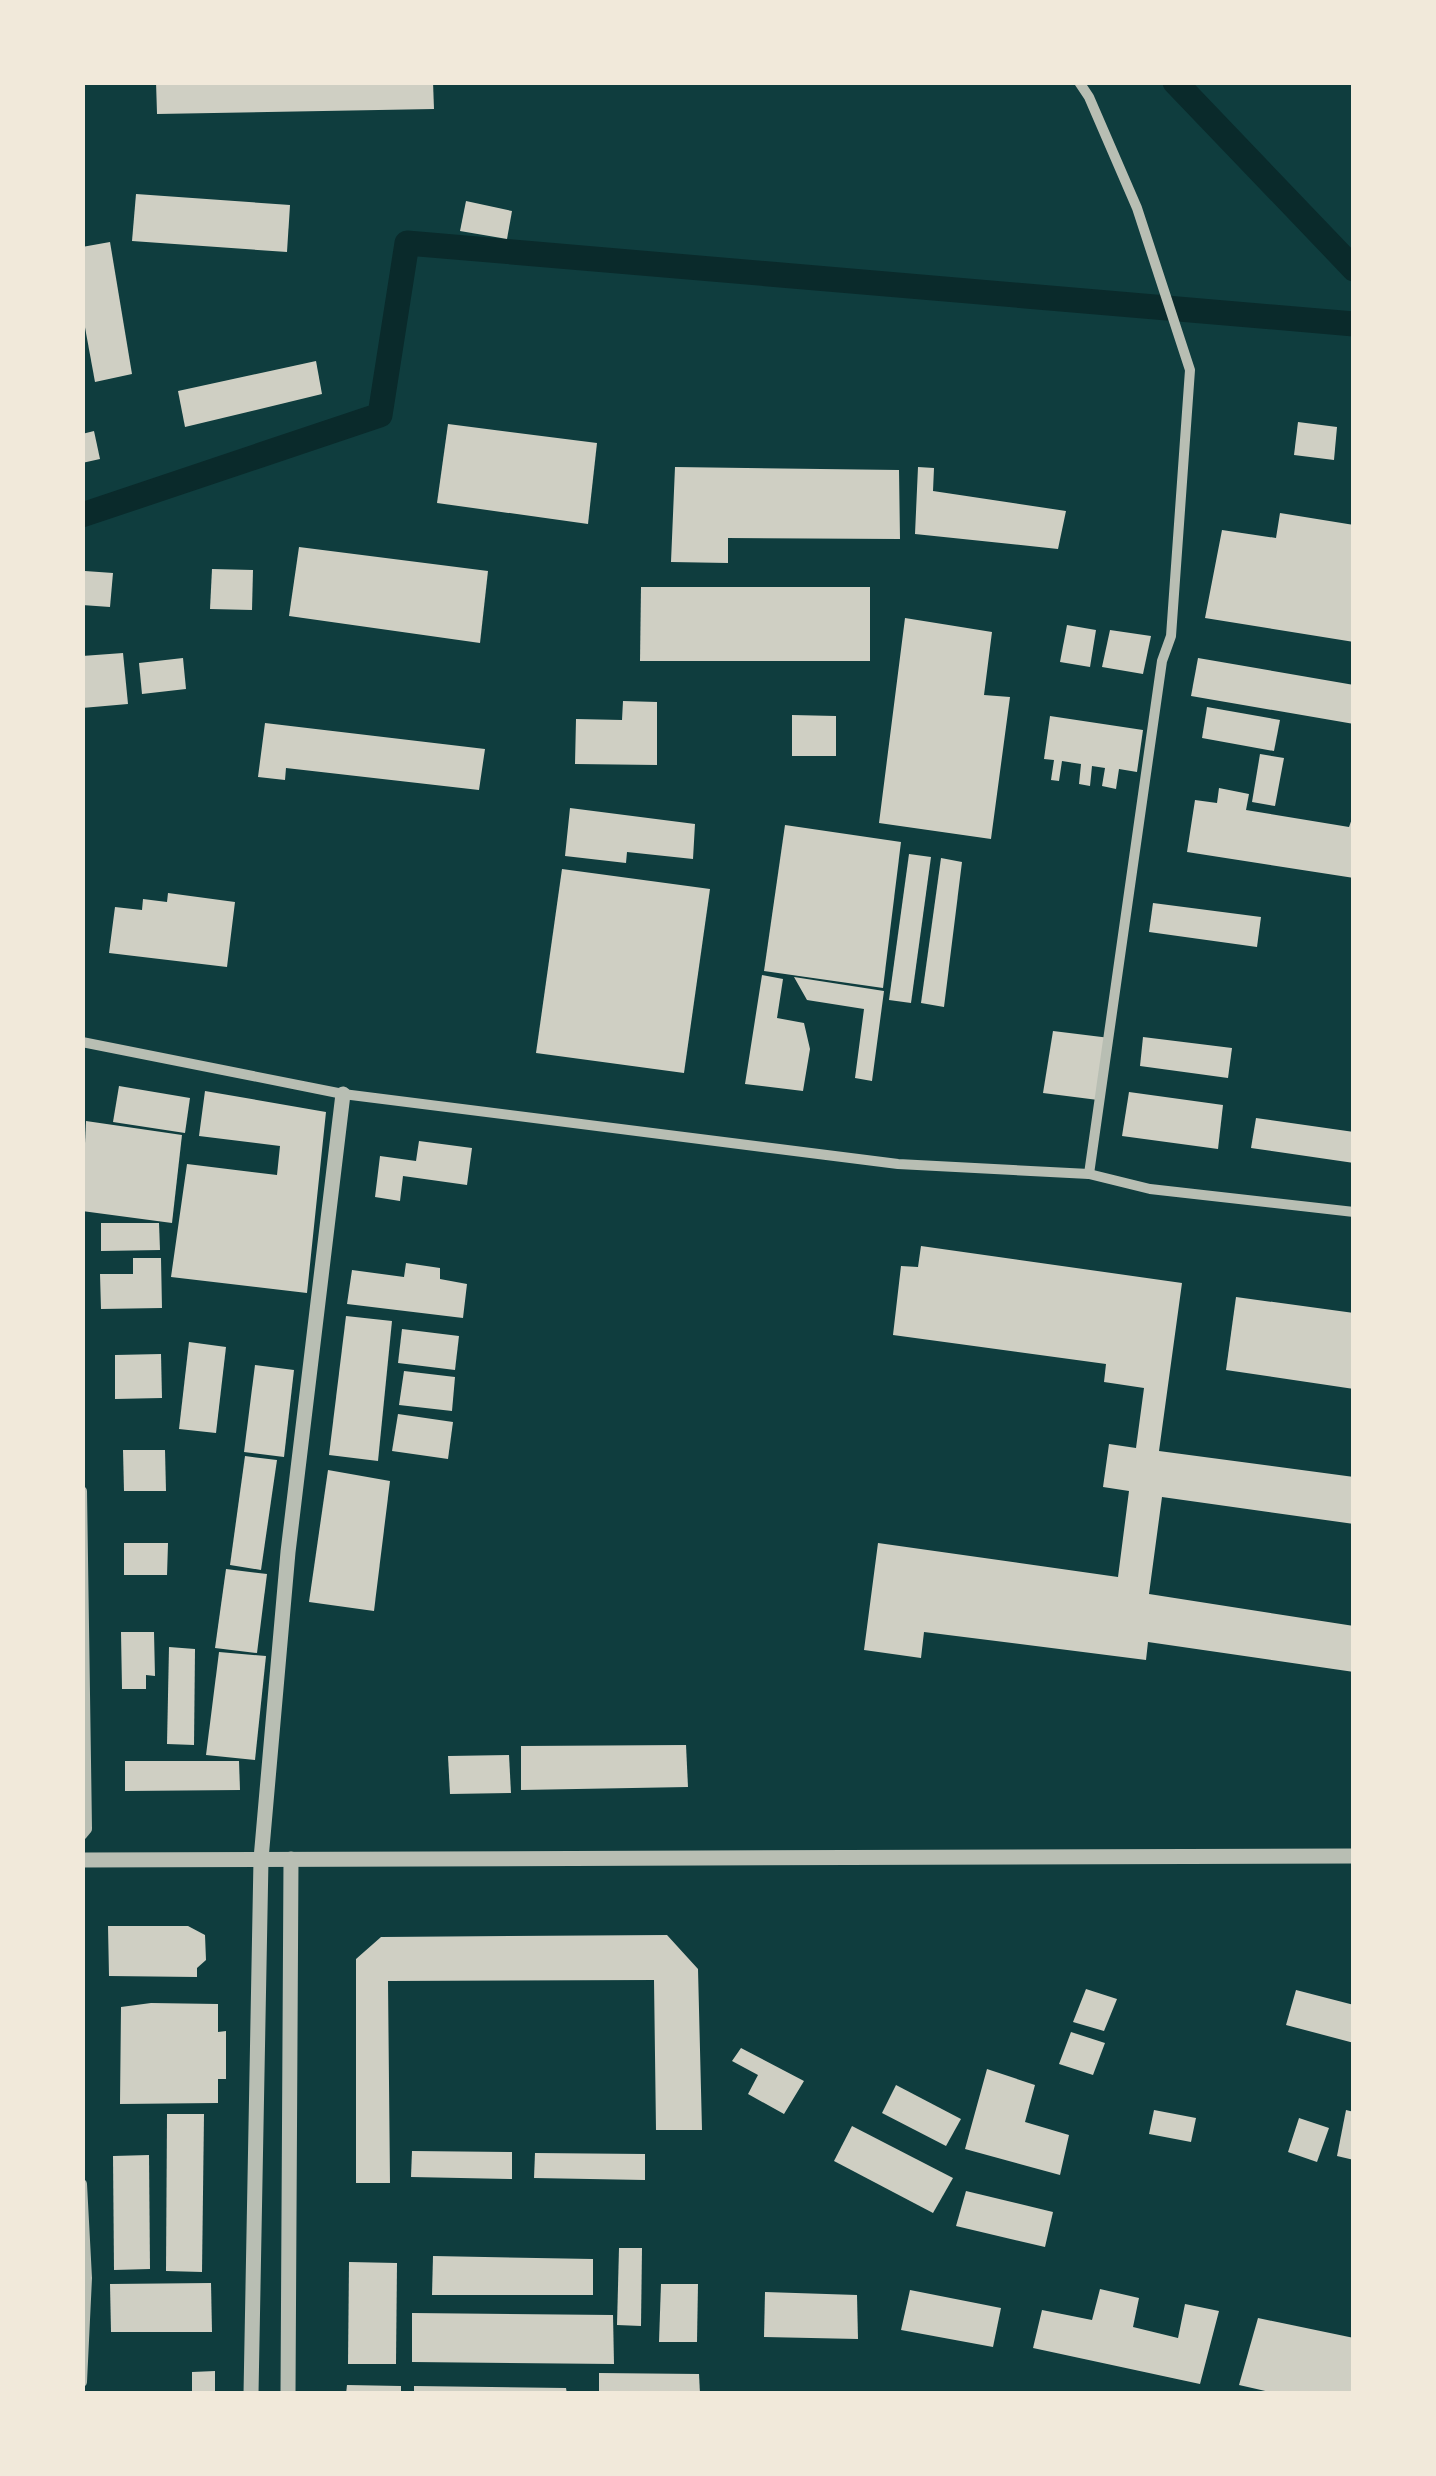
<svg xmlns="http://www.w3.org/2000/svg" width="1436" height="2476" viewBox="0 0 1436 2476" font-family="'Sofia Sans Condensed',sans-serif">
  <rect width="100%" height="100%" fill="#0f3d3e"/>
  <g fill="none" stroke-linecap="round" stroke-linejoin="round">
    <g stroke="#0a2a2b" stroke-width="25">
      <polyline points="1175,82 1354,269"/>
      <polyline points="82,515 380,415 407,243 1354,324"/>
    </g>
  </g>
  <g fill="#cfcfc3">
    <polygon points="156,82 433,82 434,109 157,114"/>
    <polygon points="136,194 290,205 287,252 132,241"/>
    <polygon points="466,201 512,211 507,239 460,231"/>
    <polygon points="110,242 132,374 95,382 82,311 82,247"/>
    <polygon points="316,361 322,394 185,427 178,391"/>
    <polygon points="1298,422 1337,427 1334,460 1294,455"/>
    <polygon points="448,424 597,443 588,524 437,503"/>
    <polygon points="94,431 100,459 82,463 82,434"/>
    <polygon points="675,467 899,470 900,539 728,538 728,563 671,562"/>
    <polygon points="918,467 934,468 933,491 1066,511 1058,549 915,534"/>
    <polygon points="1280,513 1354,525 1354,642 1205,618 1222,530 1276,538"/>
    <polygon points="299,547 488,571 480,643 289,616"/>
    <polygon points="212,569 253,570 252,610 210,609"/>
    <polygon points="85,571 113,573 110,607 82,605"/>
    <polygon points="641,587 870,587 870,661 640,661"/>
    <polygon points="905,618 992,632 984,695 1010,697 991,839 879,823"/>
    <polygon points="1067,625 1096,630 1090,667 1060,662"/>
    <polygon points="1110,630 1151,636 1143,674 1102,667"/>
    <polygon points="123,653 128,704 82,708 82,656"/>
    <polygon points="183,658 186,689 142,694 139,663"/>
    <polygon points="1198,658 1354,685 1354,724 1191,696"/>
    <polygon points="623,701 657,702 657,765 575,764 576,719 622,720"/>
    <polygon points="1207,707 1280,720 1274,751 1202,738"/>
    <polygon points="792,715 836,716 836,756 792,756"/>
    <polygon points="1050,716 1143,730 1137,772 1119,769 1116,789 1102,786 1105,768 1092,766 1090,786 1079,784 1081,764 1062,761 1059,781 1051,780 1054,760 1044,759"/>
    <polygon points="265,723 485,749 479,790 286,768 285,780 258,777"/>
    <polygon points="1260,754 1284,758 1275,806 1252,802"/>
    <polygon points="1219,788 1249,794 1246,810 1349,827 1354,813 1354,878 1187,852 1195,800 1217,803"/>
    <polygon points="570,808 695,824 693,859 627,852 626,863 565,856"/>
    <polygon points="785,825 901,842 883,988 764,971"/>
    <polygon points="909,854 931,857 911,1003 889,1000"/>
    <polygon points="941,858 962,862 944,1007 921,1003"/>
    <polygon points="562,869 710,889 684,1073 536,1053"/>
    <polygon points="168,893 235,902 227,967 109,953 115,907 142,910 143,899 167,902"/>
    <polygon points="1153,903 1261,917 1257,947 1149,932"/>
    <polygon points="762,975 783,979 777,1018 804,1023 810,1049 803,1091 745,1084"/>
    <polygon points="794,977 884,991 872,1081 855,1078 864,1009 807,1000"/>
    <polygon points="1053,1031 1110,1038 1098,1100 1043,1093"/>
    <polygon points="1143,1037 1232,1048 1228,1078 1140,1066"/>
    <polygon points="119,1086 190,1098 185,1133 113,1122"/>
    <polygon points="205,1091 326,1112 307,1293 171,1277 187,1164 277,1175 280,1146 199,1136"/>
    <polygon points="1129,1092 1223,1105 1218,1149 1122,1136"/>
    <polygon points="1256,1118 1354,1132 1354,1163 1251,1148"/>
    <polygon points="86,1121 182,1135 172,1223 82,1211"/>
    <polygon points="419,1141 472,1148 467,1185 403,1176 400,1201 375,1197 380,1156 416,1161"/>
    <polygon points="101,1223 159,1223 160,1250 101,1251"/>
    <polygon points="921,1246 1182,1283 1159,1451 1354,1477 1354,1524 1162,1497 1149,1594 1354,1626 1354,1672 1148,1642 1146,1660 924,1632 921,1658 864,1650 878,1543 1118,1577 1129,1491 1103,1487 1109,1444 1136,1448 1144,1388 1104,1382 1106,1364 893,1335 901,1266 918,1267"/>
    <polygon points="133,1258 161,1258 162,1308 101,1309 100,1274 133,1274"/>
    <polygon points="406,1263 440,1268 440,1279 467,1284 463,1318 347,1304 352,1270 404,1277"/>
    <polygon points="1236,1297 1354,1313 1354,1389 1226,1370"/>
    <polygon points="346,1316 392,1321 378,1461 329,1455"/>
    <polygon points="402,1329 459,1336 455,1370 398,1363"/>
    <polygon points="189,1342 226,1347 216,1433 179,1429"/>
    <polygon points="161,1354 162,1398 115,1399 115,1355"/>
    <polygon points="255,1365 294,1370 284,1457 244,1452"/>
    <polygon points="404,1371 455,1377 452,1411 399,1405"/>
    <polygon points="398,1414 453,1422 448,1459 392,1451"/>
    <polygon points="123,1450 165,1450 166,1491 124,1491"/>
    <polygon points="245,1456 277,1460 261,1570 230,1565"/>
    <polygon points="328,1470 390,1481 374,1611 309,1602"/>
    <polygon points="124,1543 168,1543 167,1575 124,1575"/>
    <polygon points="226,1569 267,1574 257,1653 215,1648"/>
    <polygon points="121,1632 154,1632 155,1676 146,1675 146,1689 122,1689"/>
    <polygon points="169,1647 195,1649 194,1745 167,1744"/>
    <polygon points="219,1652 266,1656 255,1760 206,1755"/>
    <polygon points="686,1745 688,1787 521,1790 521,1746"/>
    <polygon points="509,1755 511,1793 450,1794 448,1756"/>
    <polygon points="125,1761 239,1761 240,1790 125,1791"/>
    <polygon points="108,1926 188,1926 205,1935 206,1960 197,1968 197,1977 109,1976"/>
    <polygon points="667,1935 698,1969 702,2130 656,2130 654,1980 388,1981 390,2183 356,2183 356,1959 381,1937"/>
    <polygon points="1086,1989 1117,1999 1104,2031 1073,2022"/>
    <polygon points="1296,1990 1354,2005 1354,2043 1286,2025"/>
    <polygon points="151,2003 218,2004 218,2032 226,2031 226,2079 218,2079 218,2103 120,2104 121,2007"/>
    <polygon points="1071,2032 1105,2043 1093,2075 1059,2064"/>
    <polygon points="741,2048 804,2081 784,2114 748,2094 758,2075 732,2061"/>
    <polygon points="987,2069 1035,2085 1025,2122 1069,2135 1060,2175 965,2149"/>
    <polygon points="896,2085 961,2119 946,2146 882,2113"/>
    <polygon points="1154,2110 1196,2118 1191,2142 1149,2134"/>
    <polygon points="1346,2110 1354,2112 1354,2160 1337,2156"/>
    <polygon points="167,2114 204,2114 202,2272 166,2271"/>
    <polygon points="1299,2118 1329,2128 1317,2162 1288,2152"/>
    <polygon points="852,2126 953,2178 933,2213 834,2161"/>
    <polygon points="412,2151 512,2152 512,2179 411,2177"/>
    <polygon points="535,2153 645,2154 645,2180 534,2178"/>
    <polygon points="149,2155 150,2269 114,2270 113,2156"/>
    <polygon points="966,2191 1053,2212 1045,2247 956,2226"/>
    <polygon points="619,2248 642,2248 641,2326 617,2325"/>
    <polygon points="433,2256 593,2259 593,2295 432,2295"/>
    <polygon points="349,2262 397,2263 396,2364 348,2364"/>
    <polygon points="211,2283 212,2332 111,2332 110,2284"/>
    <polygon points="661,2284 698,2284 697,2342 659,2342"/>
    <polygon points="1100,2289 1139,2298 1133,2327 1178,2338 1185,2304 1219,2311 1200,2384 1033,2348 1042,2310 1092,2320"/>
    <polygon points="910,2290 1001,2308 993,2347 901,2330"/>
    <polygon points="765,2292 857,2295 858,2339 764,2337"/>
    <polygon points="412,2313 613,2315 614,2364 412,2362"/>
    <polygon points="1258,2318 1354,2338 1354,2394 1279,2394 1239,2385"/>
    <polygon points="215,2371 215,2394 192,2394 192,2372"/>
    <polygon points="599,2373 699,2374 700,2394 599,2394"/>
    <polygon points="347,2385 401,2386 401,2394 346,2394"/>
    <polygon points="414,2386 566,2388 567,2394 414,2394"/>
  </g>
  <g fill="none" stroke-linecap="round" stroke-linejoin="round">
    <g stroke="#b8beb3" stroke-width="10">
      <polyline points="1079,82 1089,97 1137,208 1190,370 1171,636 1162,661 1089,1174"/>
      <polyline points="82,1042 343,1094 898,1164 1089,1174 1150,1189 1354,1212"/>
      <polyline points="82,1491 87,1829 82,1835"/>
      <polyline points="82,2184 87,2278 82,2382"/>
    </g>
    <g stroke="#b8beb3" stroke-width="15">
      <polyline points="82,1860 1354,1856"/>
      <polyline points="251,2394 261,1859 288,1552 343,1094"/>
      <polyline points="288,2394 291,1859"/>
    </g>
  </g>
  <rect width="1436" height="2476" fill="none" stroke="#f1e9da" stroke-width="170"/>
</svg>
